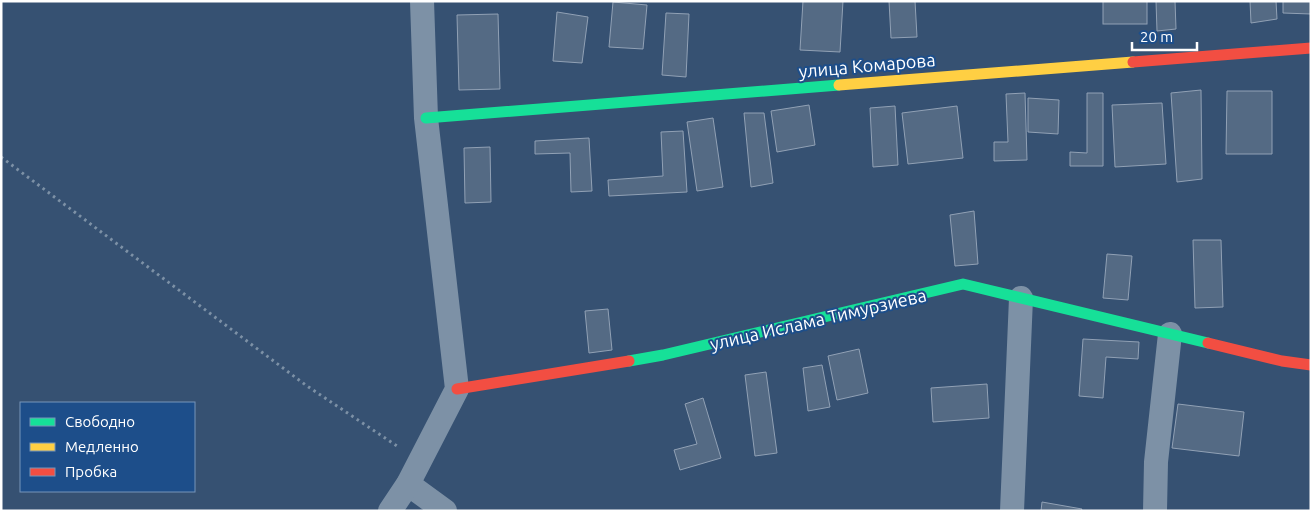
<svg xmlns="http://www.w3.org/2000/svg" width="1312" height="512" viewBox="0 0 1312 512" font-family="Ubuntu,sans-serif">
  <rect width="100%" height="100%" fill="#365172"/>
  <g fill="#546a84" stroke="#91a1b5">
    <polygon points="803,1 843,1 840,52 800,50"/>
    <polygon points="889,1 915,1 917,37 891,38"/>
    <rect x="1103" y="1" width="44" height="23"/>
    <polygon points="1156,1 1175,1 1176,29 1157,31"/>
    <polygon points="1250,1 1276,1 1277,19 1251,23"/>
    <polygon points="1283,1 1311,1 1311,14 1283,13"/>
    <polygon points="613,2 647,5 643,49 609,47"/>
    <polygon points="557,12 588,17 582,63 553,61"/>
    <polygon points="666,13 689,14 686,77 662,75"/>
    <polygon points="498,14 500,89 459,90 457,15"/>
    <polygon points="1201,90 1202,179 1177,182 1171,93"/>
    <polygon points="1227,91 1272,91 1272,154 1226,154"/>
    <polygon points="1025,93 1027,160 994,161 994,142 1008,142 1006,94"/>
    <polygon points="1087,93 1103,93 1103,166 1070,166 1070,152 1087,153"/>
    <polygon points="1028,98 1059,100 1058,134 1028,132"/>
    <polygon points="1162,103 1166,164 1115,167 1112,105"/>
    <polygon points="809,105 815,145 777,152 771,111"/>
    <polygon points="895,106 898,165 873,167 870,108"/>
    <polygon points="957,106 963,158 908,164 902,113"/>
    <polygon points="744,113 764,113 773,183 751,187"/>
    <polygon points="713,118 723,187 697,191 687,122"/>
    <polygon points="683,131 687,192 609,196 608,180 663,176 661,132"/>
    <polygon points="589,138 592,191 571,192 570,153 535,154 535,141"/>
    <polygon points="490,147 491,202 465,203 464,148"/>
    <polygon points="974,211 978,264 955,266 950,215"/>
    <polygon points="1193,240 1221,240 1223,307 1195,308"/>
    <polygon points="1107,254 1132,256 1128,300 1103,298"/>
    <polygon points="608,309 612,350 589,353 585,311"/>
    <polygon points="1083,339 1139,342 1138,359 1106,357 1103,398 1079,396"/>
    <polygon points="859,349 868,393 837,400 828,356"/>
    <polygon points="822,365 830,407 808,411 803,368"/>
    <polygon points="766,372 777,453 755,456 745,375"/>
    <polygon points="987,384 989,418 933,422 931,388"/>
    <polygon points="703,398 721,458 680,470 674,450 697,444 685,404"/>
    <polygon points="1178,404 1244,412 1239,456 1172,448"/>
    <polygon points="1042,502 1082,509 1081,511 1041,511"/>
  </g>
  <g fill="none" stroke-linecap="round" stroke-linejoin="round">
    <polyline stroke="#7d91a6" stroke-width="3" stroke-dasharray="2.5 4" stroke-linecap="butt" points="1,157 307,386 400,448"/>
    <g stroke="#7d91a6" stroke-width="24">
      <polyline points="408,484 445,511"/>
      <polyline points="390,511 408,484 457,389 426,118 422,1"/>
      <polyline points="1012,511 1021,298"/>
      <polyline points="1155,511 1156,462 1170,334"/>
    </g>
    <g stroke="#16e098" stroke-width="11">
      <polyline points="426,118 839,85"/>
      <polyline points="629,361 663,355 963,284 1208,343"/>
    </g>
    <polyline stroke="#ffcf43" stroke-width="11" points="839,85 1133,62"/>
    <g stroke="#f24e42" stroke-width="11">
      <polyline points="1133,62 1311,48"/>
      <polyline points="1208,343 1282,361 1311,365"/>
      <polyline points="457,389 629,361"/>
    </g>
  </g>
  <g text-anchor="middle" dominant-baseline="central" stroke-width="4" stroke-linejoin="round" paint-order="stroke">
    <g font-size="18" fill="#fff" stroke="#1d4e8a">
      <text transform="translate(867 65) rotate(-5)">улица Комарова</text>
      <text transform="translate(818 319) rotate(-13)">улица Ислама Тимурзиева</text>
    </g>
  </g>
  <rect width="1312" height="512" fill="none" stroke="#ffffff" stroke-width="5"/>
  <rect x="20" y="402" width="175" height="90" fill="#1d4e8a" stroke="#7795b9"/>
  <rect x="30" y="418" width="25" height="8" fill="#16e098" stroke="#7795b9"/>
  <text x="65" y="427" font-size="15" fill="#ffffff">Свободно</text>
  <rect x="30" y="443" width="25" height="8" fill="#ffcf43" stroke="#7795b9"/>
  <text x="65" y="452" font-size="15" fill="#ffffff">Медленно</text>
  <rect x="30" y="468" width="25" height="8" fill="#f24e42" stroke="#7795b9"/>
  <text x="65" y="477" font-size="15" fill="#ffffff">Пробка</text>
  <path d="M1132 42v8h65v-8" fill="none" stroke="#ffffff" stroke-width="2.5"/>
  <text x="1140" y="42" font-size="15" fill="#ffffff" stroke="#1d4e8a" stroke-width="4" paint-order="stroke">20 m</text>
</svg>
